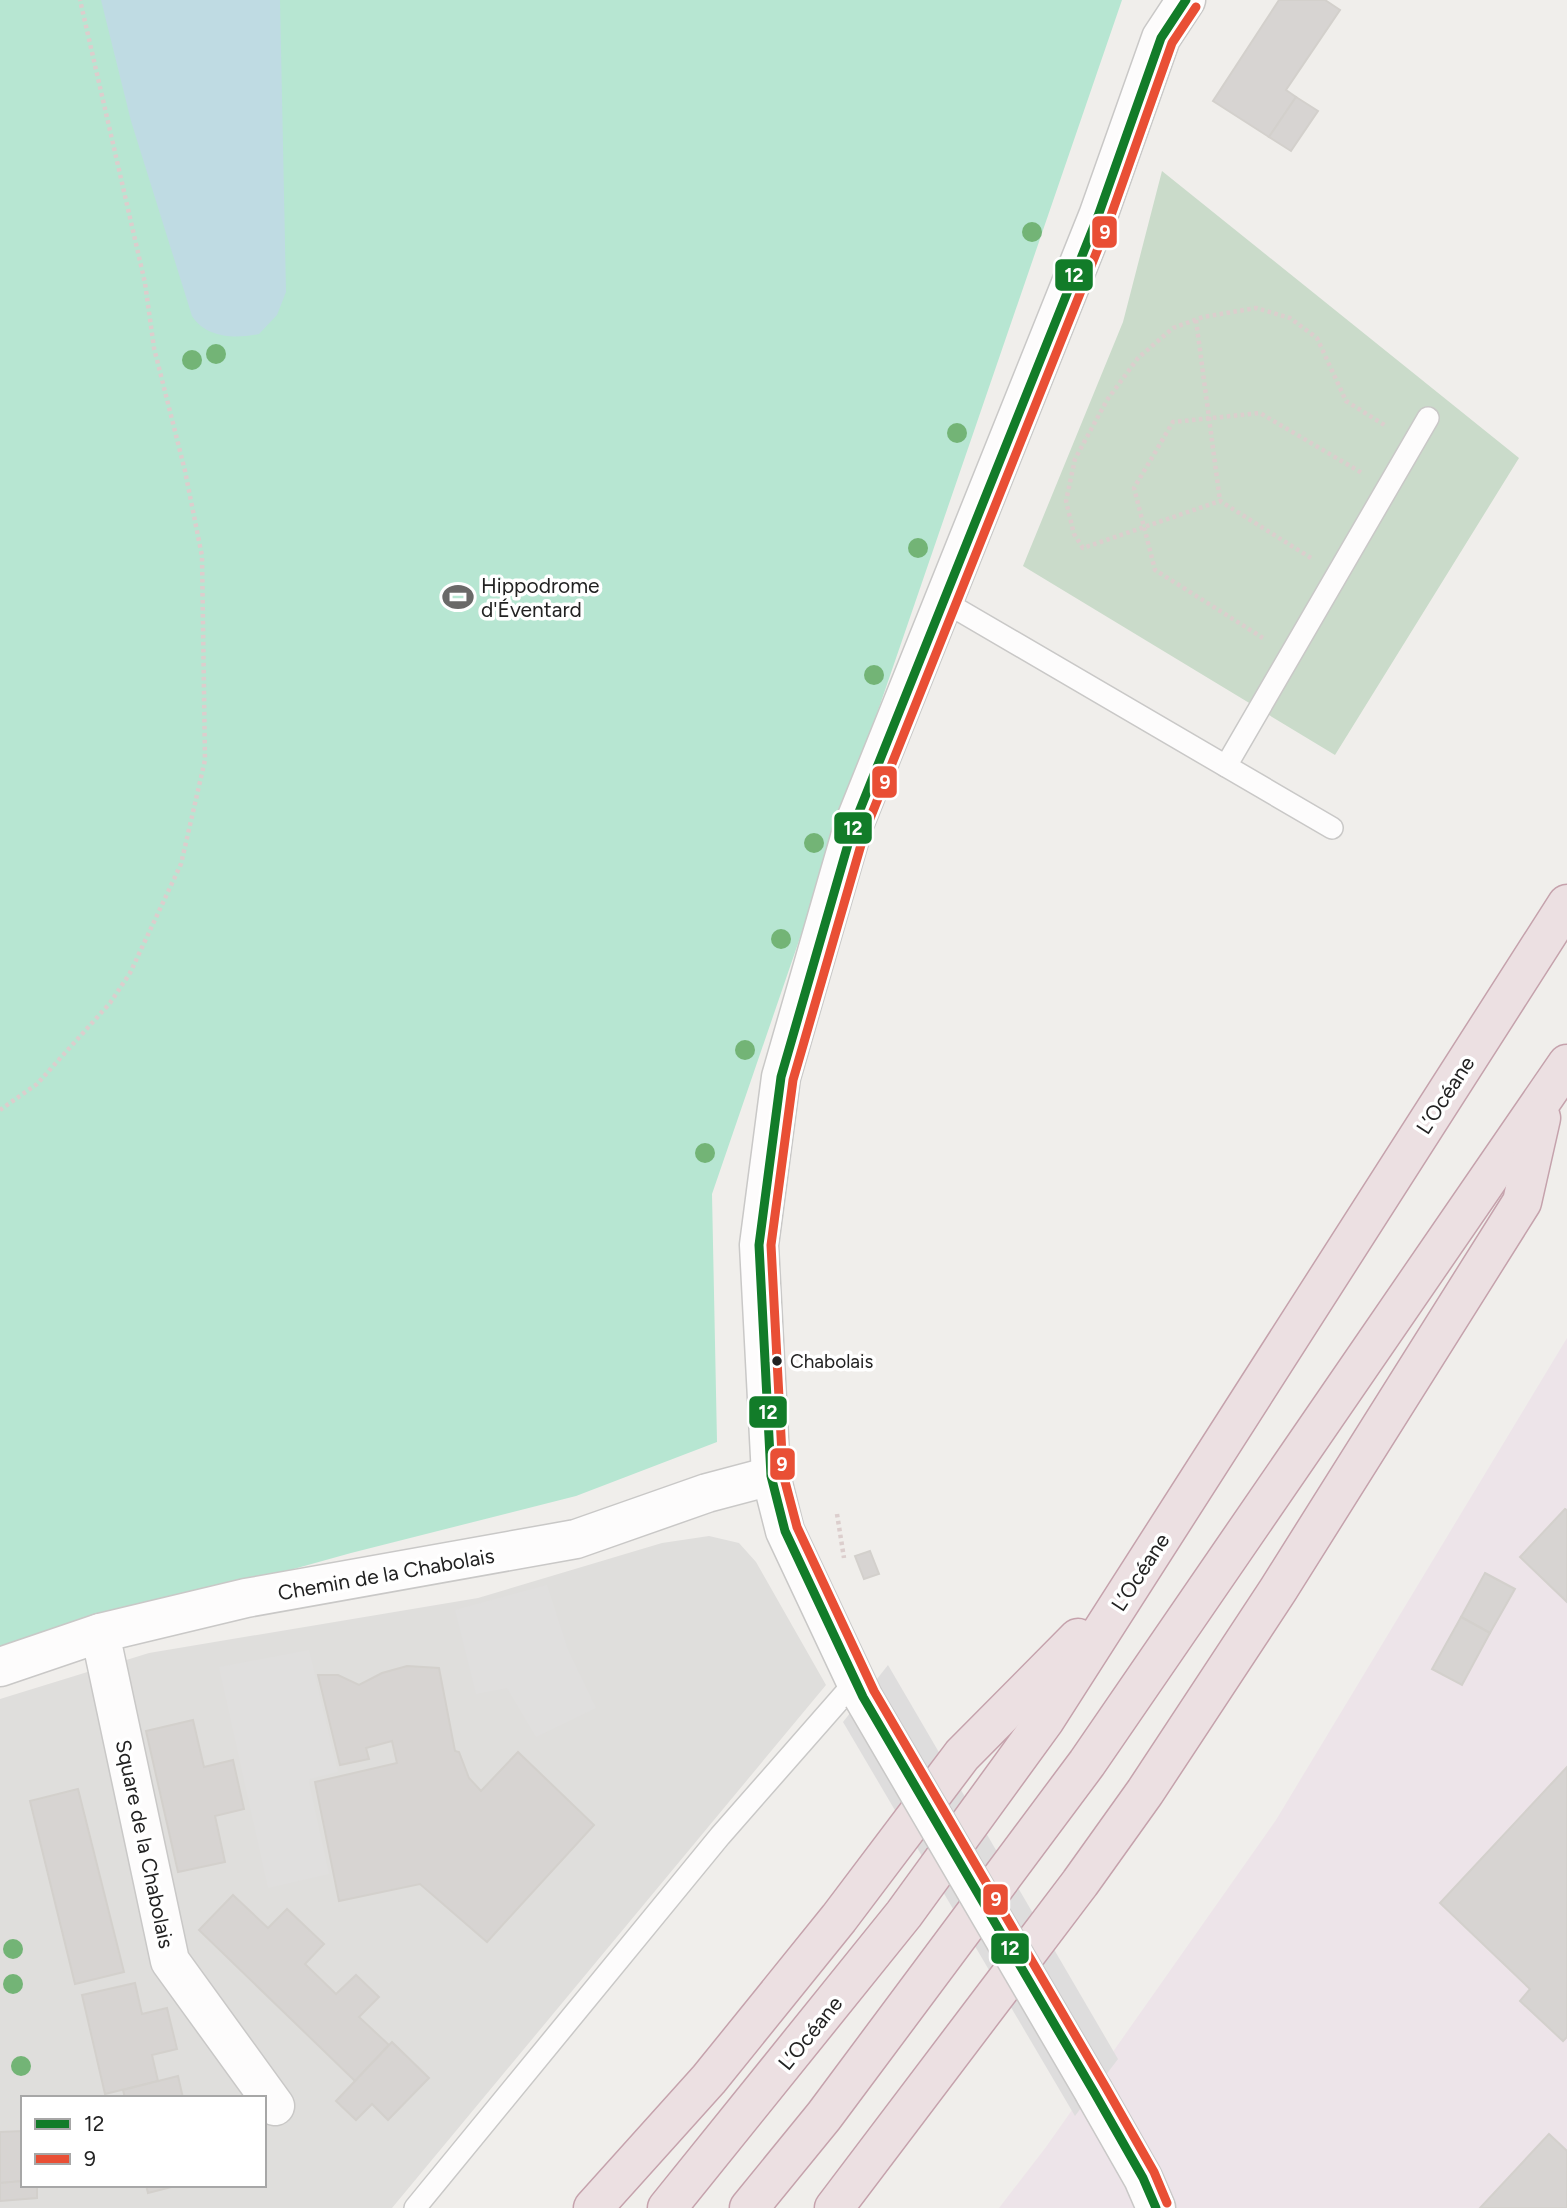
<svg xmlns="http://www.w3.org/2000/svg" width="1567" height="2208" viewBox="0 0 1567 2208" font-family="Figtree,sans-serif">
  <rect width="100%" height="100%" fill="#f0eeeb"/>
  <path fill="#dfdedc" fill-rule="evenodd" d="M709 1536 739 1543 756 1562 826 1685 392 2208H0V1699L149 1653 478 1598 662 1543ZM23 2098H264V2185H23Z"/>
  <polygon fill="#ede4e9" points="1567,1338 1567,2208 999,2208 1046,2147 1276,1820"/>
  <polygon fill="#cadbca" points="1162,171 1519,458 1335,755 1023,566 1123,322"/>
  <polygon fill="#b7e6d2" points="0,0 1122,0 712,1194 717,1442 576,1496 351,1553 0,1651"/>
  <g fill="#e0dfde">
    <polygon points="547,1585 568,1650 596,1708 536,1737 507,1688 476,1694 455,1610"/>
    <polygon points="309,1650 338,1772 310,1779 309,1783 329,1874 268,1888 219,1667"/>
  </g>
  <path fill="#bfdbe3" d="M101 0H280L286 292 277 315 259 334C235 339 206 338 192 316L131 121Z"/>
  <polygon fill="#dedddd" points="888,1665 1118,2059 1075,2116 843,1722"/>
  <g fill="#d7d4d2" stroke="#d3d0cc" stroke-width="2">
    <polygon points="1279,0 1325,0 1340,10 1286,90 1296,97 1269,137 1213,101"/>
    <polygon points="1296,97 1318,111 1291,151 1269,137"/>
    <polygon points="1565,1509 1567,1510 1567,1602 1520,1557"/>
    <polygon points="870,1551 879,1574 864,1579 855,1556"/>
    <polygon points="1485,1573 1515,1589 1490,1633 1461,1617"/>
    <polygon points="1461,1617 1490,1633 1462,1685 1432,1669"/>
    <polygon points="407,1666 439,1668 455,1751 459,1752 469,1778 481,1791 518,1752 594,1825 487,1942 420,1884 339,1901 315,1782 397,1763 392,1741 366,1748 369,1759 340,1765 318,1675 338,1675 359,1685 382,1673"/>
    <polygon points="193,1720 204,1767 233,1760 244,1809 215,1816 225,1862 178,1872 146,1731"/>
    <polygon points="1567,1767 1567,2037 1563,2041 1520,2001 1530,1989 1440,1903"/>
    <polygon points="78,1789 124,1972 75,1984 30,1801"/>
    <polygon points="233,1895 268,1928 287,1909 324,1944 305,1964 336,1994 356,1975 379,1997 359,2017 389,2045 355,2081 199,1930"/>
    <polygon points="135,1983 142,2014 167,2008 177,2049 152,2055 158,2081 105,2094 82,1995"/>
    <polygon points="392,2042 429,2078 388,2120 372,2104 356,2120 336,2101"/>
    <polygon points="178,2076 183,2098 125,2098 123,2090"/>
    <polygon points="23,2131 23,2181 0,2183 0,2132"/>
    <polygon points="1549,2134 1567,2151 1567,2208 1480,2208"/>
    <polygon points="23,2181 23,2185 37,2185 37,2198 0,2201 0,2183"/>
    <polygon points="146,2185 179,2185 148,2193"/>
  </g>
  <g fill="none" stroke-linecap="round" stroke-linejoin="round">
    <g stroke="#c9c8c7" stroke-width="24">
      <g id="service">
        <polyline points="945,602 1332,828"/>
        <polyline points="1226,766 1428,418"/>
        <polyline points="415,2208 720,1836 856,1681"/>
      </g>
    </g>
    <g stroke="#c9c8c7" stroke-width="41">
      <g id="minor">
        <polyline points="100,1633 170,1961 275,2106"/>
        <polyline points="0,1667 100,1633 246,1598 576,1539 707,1493 771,1476"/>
      </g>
    </g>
    <g stroke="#c9c8c7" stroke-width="41">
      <g id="tertiary">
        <polyline points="863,1697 785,1531 771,1476 759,1245 781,1077 853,827 1098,216 1161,38 1186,0"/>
        <polyline points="1094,2092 1143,2178 1156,2208"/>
      </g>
    </g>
    <g stroke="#c5a2ac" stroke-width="41">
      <g id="motorway">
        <polyline points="593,2208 709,2079 839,1918 962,1755 1078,1638"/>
        <polyline points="667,2208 904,1914 1045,1720 1567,904"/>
        <polyline points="749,2208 824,2116 1087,1763 1567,1064"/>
        <polyline points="834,2208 1080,1883 1145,1792 1278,1590 1522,1202 1541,1118"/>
      </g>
    </g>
    <g stroke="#dccecd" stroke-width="4.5" stroke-dasharray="3.5 3.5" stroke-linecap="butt">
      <polyline points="1196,320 1220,501"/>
      <polyline points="1311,558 1220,501 1083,548 1074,534 1066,501 1075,459 1107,400 1138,358 1173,328 1203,317 1256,308 1290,318 1317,338 1346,401 1386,426"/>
      <polyline points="1263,638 1155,570 1134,488 1173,422 1260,413 1362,473"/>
      <polyline points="0,1110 37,1084 110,1003 130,973 181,864 205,760 202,556 185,471 154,348 145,283 80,0"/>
      <polyline points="837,1514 844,1558"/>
    </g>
    <use href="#service" stroke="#fdfcfc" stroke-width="21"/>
    <use href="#minor" stroke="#fdfcfc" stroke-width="38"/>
    <use href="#tertiary" stroke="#fdfcfc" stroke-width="38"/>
    <use href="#motorway" stroke="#ece0e2" stroke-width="38"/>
    <g stroke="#c9c8c7" stroke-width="41" stroke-linecap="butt">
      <polyline id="tertiary-bridge" points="863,1697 1094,2092"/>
    </g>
    <use href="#tertiary-bridge" stroke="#fdfcfc" stroke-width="38"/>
    <g stroke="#fff" stroke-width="14">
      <polyline id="bus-1" points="1156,2208 1143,2178 1094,2092 863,1697 785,1531 771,1476 759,1245 781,1077 853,827 1098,216 1161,38 1186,0"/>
    </g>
    <g stroke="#fff" stroke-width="14">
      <polyline id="bus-2" points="1167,2203 1154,2172 1105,2086 874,1691 797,1527 783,1474 771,1245 793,1080 865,831 1109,221 1172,43 1196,7"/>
    </g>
    <use href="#bus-1" stroke="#127c29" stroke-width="9"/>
    <use href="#bus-2" stroke="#e94f35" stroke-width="9"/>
  </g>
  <g fill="#73b476">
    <circle cx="1032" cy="232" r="10"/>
    <circle cx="216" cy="354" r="10"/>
    <circle cx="192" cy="360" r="10"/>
    <circle cx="957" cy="433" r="10"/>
    <circle cx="918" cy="548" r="10"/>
    <circle cx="874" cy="675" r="10"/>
    <circle cx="814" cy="843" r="10"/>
    <circle cx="781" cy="939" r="10"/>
    <circle cx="745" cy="1050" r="10"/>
    <circle cx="705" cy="1153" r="10"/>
    <circle cx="13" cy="1949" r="10"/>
    <circle cx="13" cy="1984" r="10"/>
    <circle cx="21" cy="2066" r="10"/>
  </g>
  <defs>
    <g id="stadium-bare" transform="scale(2.415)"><path d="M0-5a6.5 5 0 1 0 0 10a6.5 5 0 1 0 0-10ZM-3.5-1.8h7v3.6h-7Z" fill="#6a6968" stroke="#fff" stroke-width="2.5" paint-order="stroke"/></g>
  </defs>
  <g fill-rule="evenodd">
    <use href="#stadium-bare" x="458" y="597"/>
  </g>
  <circle fill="#222" stroke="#fff" stroke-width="2.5" cx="777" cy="1361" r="6"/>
  <g text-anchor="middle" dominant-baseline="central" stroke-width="7" stroke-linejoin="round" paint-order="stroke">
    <g font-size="19" fill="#222" stroke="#fff" text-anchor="start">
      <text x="790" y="1361">Chabolais</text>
    </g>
    <g font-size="21" fill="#222" stroke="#fff" text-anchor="start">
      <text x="481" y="585">Hippodrome<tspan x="481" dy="24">d'Éventard</tspan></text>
    </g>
    <g font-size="21" fill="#222" stroke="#fff">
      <text transform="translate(1445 1095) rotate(-57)">L’Océane</text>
      <text transform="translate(1140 1572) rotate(-57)">L’Océane</text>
      <text transform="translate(386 1574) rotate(-10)">Chemin de la Chabolais</text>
      <text transform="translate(145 1844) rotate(78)">Square de la Chabolais</text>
      <text transform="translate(810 2033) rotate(-51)">L’Océane</text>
    </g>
  </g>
  <g stroke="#fff" stroke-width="2.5">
    <rect x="1091" y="215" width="27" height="34" rx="7" fill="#e94f35"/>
    <rect x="1054" y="258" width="40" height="34" rx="7" fill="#127c29"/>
    <rect x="871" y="765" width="27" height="34" rx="7" fill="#e94f35"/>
    <rect x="833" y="811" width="40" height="34" rx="7" fill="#127c29"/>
    <rect x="748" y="1395" width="40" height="34" rx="7" fill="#127c29"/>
    <rect x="769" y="1447" width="27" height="34" rx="7" fill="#e94f35"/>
    <rect x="982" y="1883" width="27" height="33" rx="7" fill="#e94f35"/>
    <rect x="990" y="1932" width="40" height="33" rx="7" fill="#127c29"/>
  </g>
  <g font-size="19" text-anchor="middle" font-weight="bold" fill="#fff">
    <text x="1105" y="239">9</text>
    <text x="1074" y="282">12</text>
    <text x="885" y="789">9</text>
    <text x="853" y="835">12</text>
    <text x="768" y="1419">12</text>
    <text x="782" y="1471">9</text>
    <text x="996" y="1906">9</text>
    <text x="1010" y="1955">12</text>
  </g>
  <rect x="21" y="2096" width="245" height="91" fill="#ffffff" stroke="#a7a7a7" stroke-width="2"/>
  <rect x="35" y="2119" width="35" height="10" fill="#127c29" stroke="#a7a7a7" stroke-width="2"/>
  <text x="84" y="2131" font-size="21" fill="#222222">12</text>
  <rect x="35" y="2154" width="35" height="10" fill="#e94f35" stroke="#a7a7a7" stroke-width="2"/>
  <text x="84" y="2166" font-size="21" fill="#222222">9</text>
</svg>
